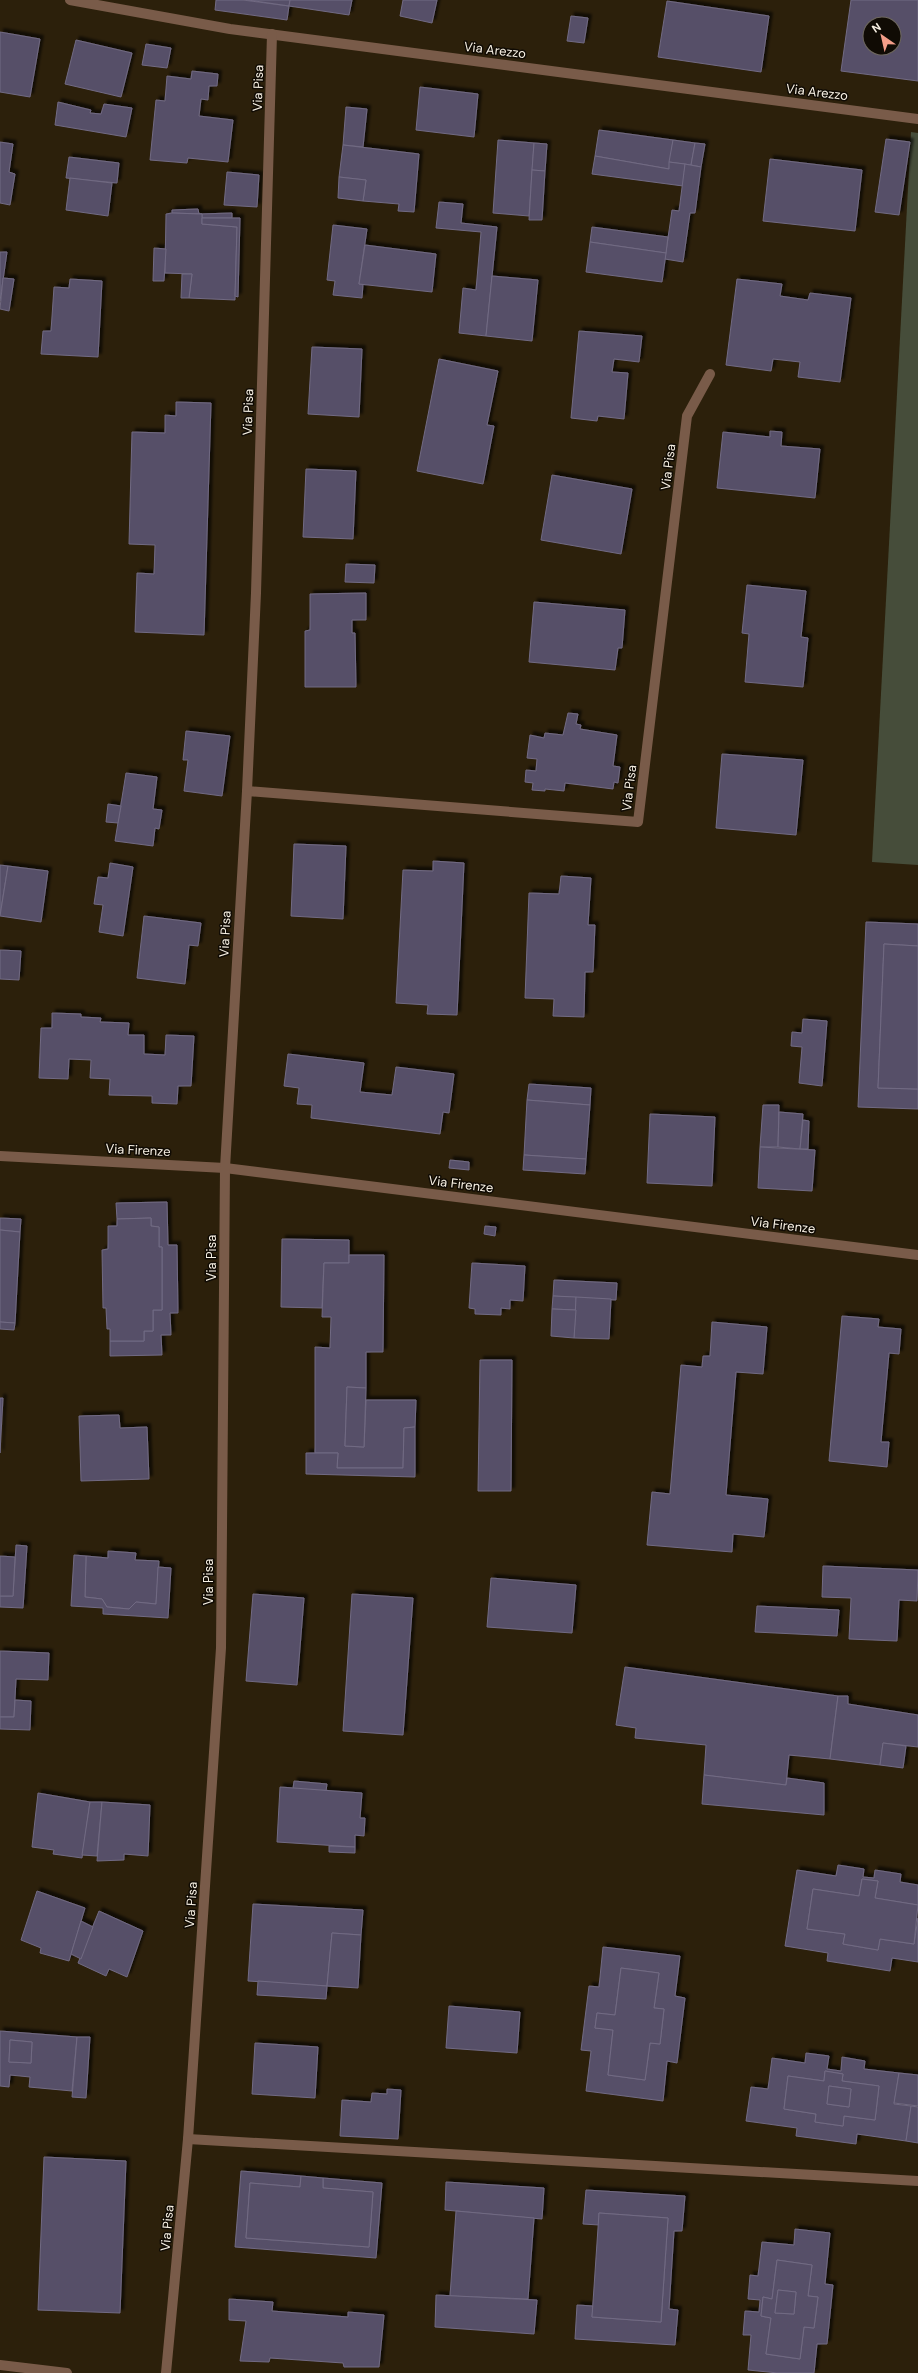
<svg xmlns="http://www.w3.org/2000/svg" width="918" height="2373" viewBox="0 0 918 2373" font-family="'DM Sans',sans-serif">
  <defs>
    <filter id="shadow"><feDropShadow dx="3.5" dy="-3.5" stdDeviation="1" flood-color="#0009"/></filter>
  </defs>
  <rect width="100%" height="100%" fill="#2c200b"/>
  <polygon fill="#464d3a" points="911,132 918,133 918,865 872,862"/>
  <g fill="#575068" stroke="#716a83" fill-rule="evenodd" filter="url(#shadow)">
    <polygon points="216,0 243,0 289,6 287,20 215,10"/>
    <polygon points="248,0 290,0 289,6"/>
    <polygon points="290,0 352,0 349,15 289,6"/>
    <polygon points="403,0 437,0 432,23 400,16"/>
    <path d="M851 0H918V81L841 71ZM870 24H894V48H870Z"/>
    <polygon points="667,1 769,16 761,72 658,57"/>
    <polygon points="571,16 588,18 584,43 567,41"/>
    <polygon points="0,32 40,39 30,97 0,92"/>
    <polygon points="76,40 132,53 121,97 65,84"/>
    <polygon points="146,44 171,48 167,68 142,65"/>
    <polygon points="192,71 218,74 217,86 209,86 208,100 201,99 199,116 233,120 228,162 188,158 187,163 150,160 156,100 165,101 167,76 191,79"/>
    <polygon points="420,87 478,94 474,137 416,130"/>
    <polygon points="58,102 91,110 90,113 101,114 104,104 132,108 126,137 55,125"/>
    <polygon points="346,107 367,109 363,147 343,145"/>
    <polygon points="599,130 673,140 669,169 595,156"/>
    <polygon points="886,139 910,142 899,215 875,212"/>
    <polygon points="498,140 534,143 529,216 493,213"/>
    <polygon points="673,140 695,143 691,165 669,162"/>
    <polygon points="0,142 13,144 9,172 15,174 10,205 0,203"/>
    <polygon points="534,143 547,144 545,171 532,170"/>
    <polygon points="695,143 705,144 701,167 691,165"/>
    <polygon points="343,145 419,154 414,212 398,211 399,204 363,201 366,180 339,177"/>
    <polygon points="595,156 669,169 669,162 685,164 683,186 592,174"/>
    <polygon points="69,157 119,163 117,183 66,178"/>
    <polygon points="770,159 862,170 855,231 763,221"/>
    <polygon points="685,164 701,167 695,213 690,213 683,262 665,259 672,210 679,211"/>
    <polygon points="532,170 545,171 542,220 529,220"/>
    <polygon points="227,172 259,175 257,207 224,205"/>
    <polygon points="339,177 366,180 363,201 338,198"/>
    <polygon points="70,178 112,183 108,216 66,210"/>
    <polygon points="439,202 463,204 461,223 497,227 486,336 459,333 463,288 476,290 481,232 436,228"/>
    <polygon points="198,209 199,214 232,213 232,218 202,218 202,214 172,213 172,210"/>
    <polygon points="172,213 202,214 202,224 237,227 235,300 189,298 192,274 165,273 166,214"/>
    <polygon points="202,218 240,218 238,297 235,296 237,227 202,224"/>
    <polygon points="333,225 367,229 359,284 363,284 362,298 333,295 335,281 327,280"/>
    <polygon points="592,227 668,237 666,253 590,242"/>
    <polygon points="590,242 666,253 662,282 586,272"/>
    <polygon points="365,245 436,254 432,292 359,284"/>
    <polygon points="154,248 166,249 164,281 153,281"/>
    <polygon points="0,252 7,252 0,301"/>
    <polygon points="182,274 192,274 189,298 181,298"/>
    <polygon points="492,276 538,280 532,341 486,336"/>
    <polygon points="3,278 14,279 9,311 0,309"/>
    <polygon points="70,279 102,281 98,357 41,354 43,331 51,331 54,287 69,288"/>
    <polygon points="737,279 782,284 780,296 808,300 810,293 851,298 840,382 798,377 800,362 773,359 771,371 726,365"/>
    <polygon points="579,331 642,336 639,362 614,359 612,372 628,373 624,419 598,416 597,421 571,418"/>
    <polygon points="312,347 362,349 359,417 308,414"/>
    <polygon points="439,359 498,371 487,425 494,426 483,484 417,471"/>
    <polygon points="176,402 211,403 204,635 135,632 137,573 154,574 155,545 129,544 132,432 165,433 165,415 176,416"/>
    <polygon points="770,431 782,432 781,446 820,449 815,498 717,488 723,432 770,437"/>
    <polygon points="306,469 356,471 353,539 303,537"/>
    <polygon points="552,475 632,489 621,554 541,540"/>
    <polygon points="346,564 375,565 374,583 345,582"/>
    <polygon points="747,585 806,591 801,637 808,638 803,687 745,682 749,634 742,633"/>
    <polygon points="366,593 366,620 352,620 352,633 355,633 356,687 305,687 305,631 310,630 310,594"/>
    <polygon points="534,602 625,610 622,648 618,648 615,670 529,662"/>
    <polygon points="568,713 578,714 576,724 581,725 580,729 617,735 613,766 620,767 618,783 614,782 613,789 565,783 564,791 545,789 545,791 532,790 533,783 525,782 526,770 536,771 537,759 527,758 530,735 544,738 545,733 563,735"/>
    <polygon points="186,731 230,736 222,796 184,791 188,760 183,760"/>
    <polygon points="722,754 803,760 796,835 716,828"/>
    <polygon points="126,773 157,777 153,809 162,810 159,829 155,828 153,846 115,841"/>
    <polygon points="108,804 121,806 118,823 106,822"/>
    <polygon points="294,844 346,846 343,919 291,916"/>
    <polygon points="433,861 464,863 457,1015 427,1014 428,1005 396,1003 403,870 433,871"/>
    <polygon points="110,863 133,867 123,936 99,932 103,905 94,904 98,877 108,878"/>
    <polygon points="0,865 8,866 0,915"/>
    <polygon points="8,866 48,871 41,922 0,916"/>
    <polygon points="561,876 591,878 588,925 595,925 593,972 585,972 584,1017 553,1016 554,999 525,998 529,893 559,894"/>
    <polygon points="144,916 201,923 198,946 189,945 185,984 137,978"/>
    <polygon points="866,922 918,924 918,946 884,944 878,1088 918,1089 918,1109 858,1107"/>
    <polygon points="884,944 918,946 918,1089 878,1088"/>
    <polygon points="0,950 21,951 19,980 0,979"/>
    <polygon points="52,1013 81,1014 81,1017 101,1018 100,1022 129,1023 128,1035 144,1035 144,1054 165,1055 166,1035 194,1036 191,1086 178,1086 177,1104 152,1103 152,1096 109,1095 110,1079 90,1078 91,1060 69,1059 68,1079 39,1078 41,1028 52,1028"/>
    <polygon points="803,1019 827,1021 822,1086 799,1083 802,1047 791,1046 792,1032 802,1033"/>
    <polygon points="288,1054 364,1063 360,1092 392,1095 396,1067 454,1074 449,1113 443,1112 440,1134 311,1118 312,1105 297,1104 299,1088 284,1086"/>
    <polygon points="529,1084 591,1088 590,1105 527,1100"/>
    <polygon points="527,1100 590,1105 586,1159 524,1155"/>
    <polygon points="763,1105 779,1105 778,1147 760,1147"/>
    <polygon points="779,1112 803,1114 800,1149 778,1147"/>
    <polygon points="650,1114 715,1117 712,1186 647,1183"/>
    <polygon points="803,1120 809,1121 808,1149 800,1149"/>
    <polygon points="760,1147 815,1150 812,1191 758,1188"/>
    <polygon points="524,1155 586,1159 585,1174 523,1170"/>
    <polygon points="450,1160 469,1162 469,1170 449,1168"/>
    <polygon points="167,1202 168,1245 177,1245 178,1313 170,1313 171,1335 161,1335 162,1355 110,1356 110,1341 144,1341 144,1331 153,1331 153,1310 162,1310 162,1247 159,1247 159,1227 151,1226 151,1218 117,1219 116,1203"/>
    <polygon points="0,1218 21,1219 20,1232 0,1230"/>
    <polygon points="151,1218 151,1226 159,1227 159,1247 162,1247 162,1310 153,1310 153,1331 144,1331 144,1341 110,1341 110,1329 107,1329 106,1308 103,1308 102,1250 108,1249 108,1226 117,1226 117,1219"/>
    <polygon points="485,1226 496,1227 495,1236 484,1234"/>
    <polygon points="0,1230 20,1232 15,1323 0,1322"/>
    <polygon points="282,1239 349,1240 349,1263 324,1263 322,1308 281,1307"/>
    <polygon points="349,1255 384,1255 383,1352 366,1352 366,1388 347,1387 345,1446 364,1447 366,1400 416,1400 415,1427 404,1428 403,1468 337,1468 338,1453 315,1453 315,1347 330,1348 331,1317 322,1317 324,1263 349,1263"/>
    <polygon points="472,1263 525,1266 523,1301 510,1300 510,1309 501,1308 501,1315 475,1314 475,1309 469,1308"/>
    <polygon points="554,1280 617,1283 616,1300 553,1296"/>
    <polygon points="553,1296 576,1297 576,1310 552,1309"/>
    <polygon points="576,1297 611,1299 609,1339 574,1338"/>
    <polygon points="552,1309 576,1310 574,1338 551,1336"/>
    <polygon points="842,1316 879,1319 878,1327 901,1329 899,1354 889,1353 881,1442 889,1442 887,1467 829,1461"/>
    <polygon points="0,1322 15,1323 14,1330 0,1329"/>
    <polygon points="712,1322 767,1327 763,1374 736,1372 726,1495 768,1499 764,1537 733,1534 732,1552 647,1545 652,1492 670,1494 681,1365 702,1367 703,1356 710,1356"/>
    <polygon points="480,1360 512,1360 511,1491 478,1491"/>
    <polygon points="347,1387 366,1388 364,1447 345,1446"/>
    <polygon points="0,1398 3,1398 0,1453"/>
    <polygon points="119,1415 120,1428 147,1427 149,1479 81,1481 79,1416"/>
    <polygon points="415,1427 415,1477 306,1474 306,1453 338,1453 337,1468 403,1468 404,1428"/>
    <polygon points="16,1545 27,1546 23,1608 0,1607 0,1596 13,1596"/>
    <polygon points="108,1551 136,1553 135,1560 159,1561 156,1604 136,1602 129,1609 107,1607 102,1599 85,1597 86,1556 108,1558"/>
    <polygon points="74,1555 86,1556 85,1597 102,1599 107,1607 129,1609 136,1602 156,1604 158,1567 171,1568 168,1618 103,1614 103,1608 71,1606"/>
    <polygon points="0,1556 15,1557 13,1596 0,1596"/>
    <polygon points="823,1566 918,1570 917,1601 899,1600 897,1641 849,1639 851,1598 822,1597"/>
    <polygon points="491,1578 576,1585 572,1633 487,1627"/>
    <polygon points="253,1594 304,1598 297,1685 246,1681"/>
    <polygon points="352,1594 413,1598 403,1735 343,1731"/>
    <polygon points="757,1606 839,1610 837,1636 755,1632"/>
    <polygon points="0,1651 49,1653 48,1680 16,1679 14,1717 0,1717"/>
    <polygon points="625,1667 838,1696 830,1759 789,1755 786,1785 704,1775 706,1745 635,1738 636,1728 616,1725"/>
    <polygon points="838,1696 848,1696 848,1704 918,1715 918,1747 883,1743 880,1765 830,1759"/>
    <polygon points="15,1700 31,1701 30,1730 0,1729 0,1717 14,1717"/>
    <polygon points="883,1743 906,1746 903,1768 880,1765"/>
    <polygon points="704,1775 786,1785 787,1778 824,1783 824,1815 702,1804"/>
    <polygon points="294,1781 327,1784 326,1791 293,1789"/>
    <polygon points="280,1787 362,1793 360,1818 365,1818 364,1836 355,1835 355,1847 277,1842"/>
    <polygon points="38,1793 90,1802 82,1858 53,1854 54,1850 32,1847"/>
    <polygon points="90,1802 102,1802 97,1856 82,1855"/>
    <polygon points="102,1802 150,1805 148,1856 124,1854 124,1860 97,1861"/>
    <polygon points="329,1846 355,1847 355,1853 329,1852"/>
    <polygon points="838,1865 864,1869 863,1877 874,1878 875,1870 901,1874 900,1882 918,1885 918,1905 875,1898 878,1881 862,1879 859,1896 813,1889 807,1929 845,1934 843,1944 878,1950 880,1939 914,1944 918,1918 918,1962 892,1958 890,1971 827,1961 828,1953 785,1946 797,1870 836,1876"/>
    <polygon points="862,1879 878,1881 875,1898 918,1905 914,1944 880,1939 878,1950 843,1944 845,1934 807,1929 813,1889 859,1896"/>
    <polygon points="37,1891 85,1908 69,1961 40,1953 41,1948 21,1940"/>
    <polygon points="253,1904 363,1910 361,1935 332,1933 327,1986 248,1981"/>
    <polygon points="99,1911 143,1931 127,1977 109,1969 106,1976 78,1963"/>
    <polygon points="81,1921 93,1927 81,1959 71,1954"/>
    <polygon points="332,1933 361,1935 358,1988 327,1986"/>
    <path d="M603 1947 680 1956 675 1996 685 1998 677 2063 667 2061 663 2101 586 2091 591 2051 581 2050 589 1986 599 1987ZM621 1968 659 1973 654 2008 664 2009 660 2044 650 2043 645 2080 608 2075 613 2030 595 2028 597 2013 615 2015Z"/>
    <polygon points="621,1968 659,1973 654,2008 664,2009 660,2044 650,2043 645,2080 608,2075 613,2030 595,2028 597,2013 615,2015"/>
    <polygon points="258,1981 327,1986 326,1999 257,1995"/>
    <polygon points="449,2006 520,2012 517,2053 446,2048"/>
    <path d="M0 2031 77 2037 72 2091 29 2087 30 2077 10 2075 9 2087 0 2086ZM10 2040 32 2042 31 2063 9 2062Z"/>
    <polygon points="77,2037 90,2037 86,2098 72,2097"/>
    <polygon points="10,2040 32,2042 31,2063 9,2062"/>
    <polygon points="255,2043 318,2047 315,2098 252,2094"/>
    <path d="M806 2053 829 2056 827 2069 841 2071 842 2057 865 2061 864 2069 899 2073 894 2104 911 2106 906 2141 857 2134 856 2144 796 2136 797 2128 746 2121 751 2087 768 2089 772 2058 805 2063ZM825 2071 843 2074 842 2081 879 2086 875 2120 844 2116 843 2126 815 2122 816 2114 784 2109 788 2076 824 2081Z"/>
    <path d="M825 2071 843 2074 842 2081 879 2086 875 2120 844 2116 843 2126 815 2122 816 2114 784 2109 788 2076 824 2081ZM829 2086 851 2089 849 2107 827 2104Z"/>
    <polygon points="899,2073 918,2075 918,2106 894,2103"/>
    <polygon points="829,2086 851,2089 849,2107 827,2104"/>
    <polygon points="387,2089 401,2090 398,2139 340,2136 342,2100 371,2102 372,2093 387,2094"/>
    <polygon points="911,2106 918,2107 918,2143 906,2141"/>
    <polygon points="44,2157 126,2161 120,2313 38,2310"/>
    <polygon points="241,2171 301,2176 300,2187 250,2183 246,2238 369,2247 373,2192 323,2188 323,2178 382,2183 376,2258 235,2247"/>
    <polygon points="301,2176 323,2178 323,2188 373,2192 369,2247 246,2238 250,2183 300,2187"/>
    <polygon points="446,2182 544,2188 542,2219 445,2210"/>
    <polygon points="586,2190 685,2196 682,2231 674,2231 669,2309 678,2310 675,2345 575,2339 577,2305 593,2306 592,2317 661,2322 668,2218 599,2213 599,2225 583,2224"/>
    <polygon points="456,2211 534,2218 528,2299 450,2296"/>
    <polygon points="599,2213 668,2218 661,2322 592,2317"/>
    <path d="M795 2229 830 2233 825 2284 833 2285 827 2344H817L814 2373H778L748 2370 751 2335H743L745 2311 759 2312 760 2300 748 2299 750 2275 758 2276 762 2242 794 2245ZM777 2260 812 2265 808 2296 818 2297 814 2328 804 2327 800 2359 766 2354 771 2318 761 2316 763 2297 772 2299Z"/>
    <path d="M777 2260 812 2265 808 2296 818 2297 814 2328 804 2327 800 2359 766 2354 771 2318 761 2316 763 2297 772 2299ZM778 2290 796 2292 794 2314 775 2313Z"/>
    <polygon points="778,2290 796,2292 794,2314 775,2313"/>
    <polygon points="436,2295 537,2300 534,2334 435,2327"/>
    <polygon points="229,2299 273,2302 272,2311 348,2317 348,2312 384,2315 379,2367 344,2367 343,2363 270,2358 269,2362 240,2361 246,2321 229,2320"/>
  </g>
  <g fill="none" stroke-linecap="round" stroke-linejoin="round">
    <g stroke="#795b49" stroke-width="10">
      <polyline points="70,0 230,29 918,119"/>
      <polyline points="247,791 638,822 687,416 710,374"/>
      <polyline points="0,1156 225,1168 918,1255"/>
      <polyline points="188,2139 918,2181"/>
      <polyline points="0,2365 67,2373"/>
      <polyline points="166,2373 188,2139 221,1648 225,1168 247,791 256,593 272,34"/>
    </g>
  </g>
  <g text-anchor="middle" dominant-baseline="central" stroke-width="3" stroke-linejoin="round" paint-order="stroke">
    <g font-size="13" fill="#f8f1e4" stroke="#100b04">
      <text transform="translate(495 50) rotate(7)">Via Arezzo</text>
      <text transform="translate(258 88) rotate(-88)">Via Pisa</text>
      <text transform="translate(817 92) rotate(7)">Via Arezzo</text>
      <text transform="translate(248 412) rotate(-88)">Via Pisa</text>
      <text transform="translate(668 467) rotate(-83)">Via Pisa</text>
      <text transform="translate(629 788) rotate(-83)">Via Pisa</text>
      <text transform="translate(225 934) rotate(-87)">Via Pisa</text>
      <text transform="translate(138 1150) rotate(3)">Via Firenze</text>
      <text transform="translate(461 1184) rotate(7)">Via Firenze</text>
      <text transform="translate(783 1225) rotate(7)">Via Firenze</text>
      <text transform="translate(211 1258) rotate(-90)">Via Pisa</text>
      <text transform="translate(208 1582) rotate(-90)">Via Pisa</text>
      <text transform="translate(191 1905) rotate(-86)">Via Pisa</text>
      <text transform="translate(167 2228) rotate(-85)">Via Pisa</text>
    </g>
  </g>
  <g transform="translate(882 36) rotate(326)"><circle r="19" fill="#100b04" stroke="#6d675e"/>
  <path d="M0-3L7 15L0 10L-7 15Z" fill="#f49e89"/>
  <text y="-6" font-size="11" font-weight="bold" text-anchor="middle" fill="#f8f1e4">N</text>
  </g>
</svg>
